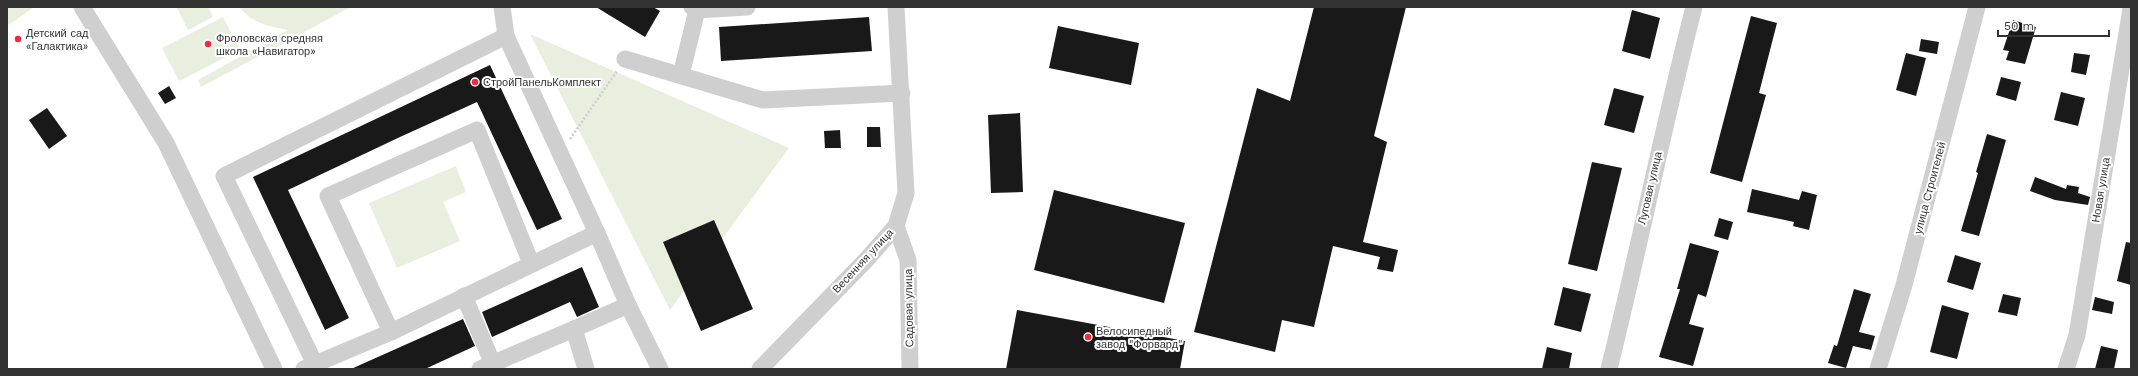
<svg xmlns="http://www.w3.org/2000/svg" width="2138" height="376" viewBox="0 0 2138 376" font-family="'Work Sans',sans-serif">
  <rect width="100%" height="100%" fill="#fff"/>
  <g fill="#e8efdf">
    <polygon points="7,7 33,7 33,8 7,26"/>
    <polygon points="208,7 213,17 188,30 177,8"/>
    <path d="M239 7H351L201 87 198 80 288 30C269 27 252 23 239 7Z"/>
    <polygon points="223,17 240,50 179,81 162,48"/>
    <polygon points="530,34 789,148 670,310"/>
    <polygon points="456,166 466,192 443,202 460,241 397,268 369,203"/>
  </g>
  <g fill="#191919">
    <polygon points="596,7 653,7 660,11 645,37"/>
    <polygon points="1314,7 1406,7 1374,136 1387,142 1363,242 1398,250 1393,272 1377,269 1380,257 1333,246 1314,327 1282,320 1275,352 1194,332 1257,88 1290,101"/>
    <polygon points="1632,10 1660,18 1650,59 1622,51"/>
    <polygon points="1751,16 1777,23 1759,93 1766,95 1742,182 1710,173"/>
    <polygon points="869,17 872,51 721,61 719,27"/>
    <polygon points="2013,20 2036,27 2025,64 2006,60 2009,51 2003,50"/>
    <polygon points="1058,26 1139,43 1131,85 1049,68"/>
    <polygon points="1921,39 1939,42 1937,54 1919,51"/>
    <polygon points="1906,53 1926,58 1916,96 1896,90"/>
    <polygon points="2074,53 2090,55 2086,75 2071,72"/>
    <polygon points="490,65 562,219 537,230 477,102 400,137 288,190 349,318 325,330 253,177"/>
    <polygon points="2001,77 2021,82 2016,101 1996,95"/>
    <polygon points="169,86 176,98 165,104 158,93"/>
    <polygon points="1614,88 1644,96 1634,133 1604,125"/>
    <polygon points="2061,92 2085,98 2078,126 2054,120"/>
    <polygon points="47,108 67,136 49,149 29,120"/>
    <polygon points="1020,113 1023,192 991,193 988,115"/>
    <polygon points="867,127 880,127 881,147 867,147"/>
    <polygon points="840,130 841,148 825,148 824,131"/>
    <polygon points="1987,134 2006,140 1979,236 1961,231 1978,173 1976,172"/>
    <polygon points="1592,162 1622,168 1597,271 1568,264"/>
    <polygon points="2035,177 2066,189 2067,185 2079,187 2078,193 2090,197 2088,205 2055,200 2030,191"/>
    <polygon points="1752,189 1799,200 1802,191 1817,195 1809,230 1793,226 1794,222 1747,212"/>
    <polygon points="1054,190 1185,223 1164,303 1034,270"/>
    <polygon points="1719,218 1733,222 1728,240 1714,236"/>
    <polygon points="714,220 753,309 701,331 663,242"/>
    <polygon points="2126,242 2131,243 2131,285 2117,281"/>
    <polygon points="1690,243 1719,251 1706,297 1698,294 1689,324 1704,328 1693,366 1659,357 1680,289 1677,289"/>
    <polygon points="1955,255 1981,263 1973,290 1947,282"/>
    <polygon points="582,267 599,307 577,317 570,302 492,337 482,312"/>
    <polygon points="1563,287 1591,294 1581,332 1554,325"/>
    <polygon points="1854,289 1871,294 1859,332 1875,336 1871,350 1853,346 1846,368 1828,363 1834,345 1837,346"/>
    <polygon points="2003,294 2021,298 2017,316 1998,312"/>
    <polygon points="2095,297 2114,302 2112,314 2092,310"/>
    <polygon points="1942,305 1969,313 1957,359 1930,352"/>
    <polygon points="1017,310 1185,341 1180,369 1006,369"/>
    <polygon points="463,319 475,346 425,369 351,369"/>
    <polygon points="2101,346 2118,350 2114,369 2095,369"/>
    <polygon points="1547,347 1572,353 1569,369 1542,369"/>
  </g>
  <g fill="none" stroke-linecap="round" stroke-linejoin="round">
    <polyline stroke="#cfcfcf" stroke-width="2.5" stroke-dasharray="2 2" stroke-linecap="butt" points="570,139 617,71"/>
    <g stroke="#cfcfcf" stroke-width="17">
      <polyline points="82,7 166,143 274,369"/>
      <polyline points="502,7 506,36"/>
      <polyline points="697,10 747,7"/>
      <polyline points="625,59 763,100 902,93"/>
      <polyline points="681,75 697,10 692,7"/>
      <polyline points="896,226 908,260 910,369"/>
      <polyline points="597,233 628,305 660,369"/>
      <polyline points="464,296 493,364"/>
      <polyline points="574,329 628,305"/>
      <polyline points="391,332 328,196 477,130 531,263"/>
      <polyline points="304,369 315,364 391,332 597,233 506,36 224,176 315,364 317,369"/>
      <polyline points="480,369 574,329 586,369"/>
      <polyline points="760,369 867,259 896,226 906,193 896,7"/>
      <path d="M1609 369C1639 249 1663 127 1694 7"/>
      <polyline points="1878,369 1904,285 1977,7"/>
      <polyline points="2066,369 2077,335 2131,9"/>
    </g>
  </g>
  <g fill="#f4293e" stroke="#fff" stroke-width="1.5">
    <circle cx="18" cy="39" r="4"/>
    <circle cx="208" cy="44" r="4"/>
    <circle cx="475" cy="82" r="4"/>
    <circle cx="1088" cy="337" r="4"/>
  </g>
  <g text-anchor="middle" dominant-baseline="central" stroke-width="4" stroke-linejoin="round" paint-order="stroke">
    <g font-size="11" fill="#323232" stroke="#fff" text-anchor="start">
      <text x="26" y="33">Детский сад<tspan x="26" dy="13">«Галактика»</tspan></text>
      <text x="216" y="38">Фроловская средняя<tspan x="216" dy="13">школа «Навигатор»</tspan></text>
      <text x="483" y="82">СтройПанельКомплект</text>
      <text x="1096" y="331">Велосипедный<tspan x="1096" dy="13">завод "Форвард"</tspan></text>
    </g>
    <g font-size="11" fill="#323232" stroke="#fff">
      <text transform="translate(1650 188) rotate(-77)">Луговая улица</text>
      <text transform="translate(1930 188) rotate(-75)">улица Строителей</text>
      <text transform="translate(2101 190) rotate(-81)">Новая улица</text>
      <text transform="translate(863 261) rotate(-47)">Весенняя улица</text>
      <text transform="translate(909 308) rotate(-91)">Садовая улица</text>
    </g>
  </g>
  <rect width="2138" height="376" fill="none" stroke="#323232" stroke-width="16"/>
  <path d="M1998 30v6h111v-6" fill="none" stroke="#323232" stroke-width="2"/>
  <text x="2004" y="30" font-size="12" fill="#323232" stroke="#ffffff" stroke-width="3" paint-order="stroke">50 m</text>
</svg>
